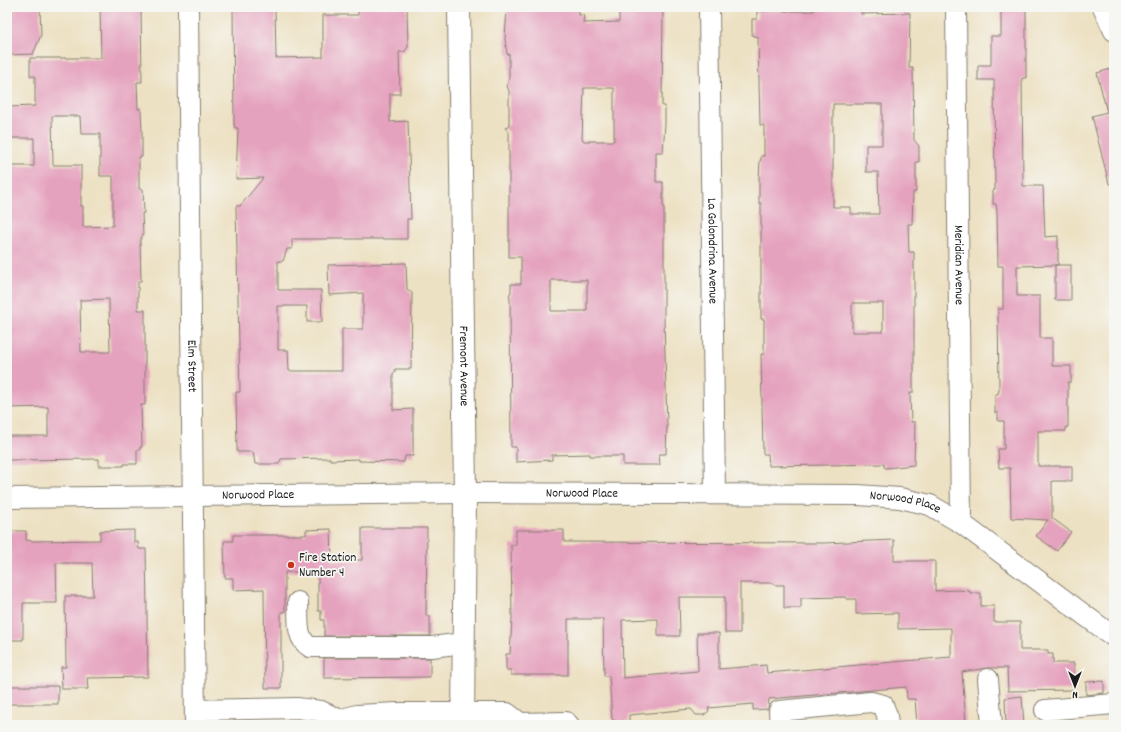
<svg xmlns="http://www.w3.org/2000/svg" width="1121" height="732" viewBox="0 0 1121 732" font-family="Dekko,sans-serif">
  <rect width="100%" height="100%" fill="#f6f6f2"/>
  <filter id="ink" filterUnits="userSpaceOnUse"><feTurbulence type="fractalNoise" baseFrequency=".025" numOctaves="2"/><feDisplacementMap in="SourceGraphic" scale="8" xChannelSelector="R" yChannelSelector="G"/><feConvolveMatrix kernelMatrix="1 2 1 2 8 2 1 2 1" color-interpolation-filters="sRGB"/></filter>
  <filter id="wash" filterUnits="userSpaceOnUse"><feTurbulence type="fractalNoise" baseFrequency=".012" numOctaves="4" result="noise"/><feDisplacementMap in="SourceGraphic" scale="16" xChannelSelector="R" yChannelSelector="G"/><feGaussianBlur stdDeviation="0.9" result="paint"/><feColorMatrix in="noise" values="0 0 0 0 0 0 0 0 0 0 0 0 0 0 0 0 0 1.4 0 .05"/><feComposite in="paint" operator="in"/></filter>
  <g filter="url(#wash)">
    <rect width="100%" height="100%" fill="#ede1c3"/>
    <g id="blocks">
      <g fill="#e5a2be" fill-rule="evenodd">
        <polygon points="7,7 40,7 41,35 33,54 7,55"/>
        <path d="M100 7H141L142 82H137L138 109H141L142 133V157H139V189H143L144 213H142L143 235 140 240 141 281H138V310H145V405H141L142 447H140V450H137V464H124V466H99V459L7 460V436H48V407L7 408V166H34V138H7V107L35 106V76H30V58H101ZM52 116H80L81 134H100V176H113V226L83 227V206H81V165H53ZM109 299 110 352H81L80 300Z"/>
        <polygon points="233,7 275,7 276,58 323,57 323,15 358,15 358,7 407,7 408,47 404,52 399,52 400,94 390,94 390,122 408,121 411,219 407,219 407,239 292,239 292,249 287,249 283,261 278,261 278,290 321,290 322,322 307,322 307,306 278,306 278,350 288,350 289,371 342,371 342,329 363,329 363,293 329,295 328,265 406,263 407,289 412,293 412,298 411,369 395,369 395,373 393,373 393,410 413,409 413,456 405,456 404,462 359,461 359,459 330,460 330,458 281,459 279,464 255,464 253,452 237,452 236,392 240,392 236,206 240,206 263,178 236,179 238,128 235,128 234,124"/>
        <path d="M507 7H579V15H584L583 23 619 22V7H663L662 106H665V124L663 152H656V182H663V206H664V319L667 425 666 454H659L660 465H623V456H590V454L552 455V460L516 462V447H511L510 299 509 296 511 291V284H521V257H509V132L505 128 509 125V91L507 86 509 78V54H507L505 39ZM584 88H614V141H584L582 139ZM551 280H587V311H551Z"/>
        <path d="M814 7H861V14L910 13 909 68H913L914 140 919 146V162H916V192H913L912 224H908L909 252H914V373H913V393H910L911 422H915L914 465 886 468 884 467V464L769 466 768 454H763L761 354H764V319H761V203H759V178L760 160H761V156H764V125H760L758 37 752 35V19H757V11H814ZM833 104H882V145H866V172H878L879 214H851V207H833ZM852 303H883V332H852Z"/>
        <polygon points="1001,7 1026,7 1026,78 1022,78 1023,186 1043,186 1045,237 1058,236 1058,265 1017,266 1017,296 1040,296 1040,338 1052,338 1052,366 1071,366 1071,382 1068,382 1068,427 1066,427 1066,431 1038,431 1038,466 1072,466 1072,481 1052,481 1052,518 1071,532 1057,551 1036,536 1048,520 1011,518 1010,468 999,468 998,449 1004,449 1004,421 998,421 998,413 995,413 995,394 998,394 999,390 998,309 1003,309 1003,266 998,266 997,212 996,204 993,204 993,190 995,190 994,80 978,80 978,65 991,65 991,36 1001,36"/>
        <polygon points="1114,68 1114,184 1109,184 1092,116 1107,112 1097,73"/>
        <rect x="1055" y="265" width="16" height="35"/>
        <polygon points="362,528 427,528 426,616 430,616 430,636 324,636 324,620 321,620 321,611 318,611 318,572 285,572 285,612 281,612 281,688 265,688 264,589 233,590 233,578 225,578 224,541 233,541 233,535 306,535 306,530 331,529 332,560 362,560"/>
        <polygon points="134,530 134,542 138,542 139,549 146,549 148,677 87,678 88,689 62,689 61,667 66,667 65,596 93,596 92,563 56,563 57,603 23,603 23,640 7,640 7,531 26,531 26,540 33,541 100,540 100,531"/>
        <path d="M516 530H564V542L824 543 894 540V561H935V591L958 590 970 591V593H981V606H994V622H1020V650H1048V654H1053V663H1074V690L1008 691 1007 668H987L962 672 966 723 917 725 915 699H907L906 687 769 699 768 709 753 710V704L708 708 709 711 704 715H696L691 709 629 715V721L617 722 612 719 609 676H604L603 619H568V675H511V670H506V654H510L512 619 511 545H516ZM740 583H774V585H784V608H801V598L846 597V599H856V614L898 613V629L951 628V657L767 673 766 665 719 669V633H697L698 671 623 678 622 620 658 619V636H680L679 597H725V633H740Z"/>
        <polygon points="430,658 430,677 324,678 324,658"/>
        <polygon points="1104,681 1104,693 1086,695 1086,682"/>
        <rect x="7" y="686" width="51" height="18"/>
        <polygon points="1022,696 1024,725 1006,725 1005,698"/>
      </g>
    </g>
  </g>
  <g filter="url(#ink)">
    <use href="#blocks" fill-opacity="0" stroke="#847e70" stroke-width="1"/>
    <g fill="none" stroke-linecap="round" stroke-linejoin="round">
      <g stroke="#847e70" stroke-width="22">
        <g id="minor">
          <path id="s1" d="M188 7 195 725"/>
          <path id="s2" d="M709 7 715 494"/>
          <path id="s3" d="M956 7 961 523"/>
          <polyline points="1103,7 1114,31"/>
          <path id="s4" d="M7 498 465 493 858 495 900 498 930 505 961 523 1114 637"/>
          <path d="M298 602C299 618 295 638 310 647H432L463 643"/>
          <polyline points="988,679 992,725"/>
          <polyline points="195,710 297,708 321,711 347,723"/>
          <polyline points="1045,710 1114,704"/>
          <polyline points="347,725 346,718 357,715 397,713 507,713 520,723 566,722 569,725"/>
          <polyline points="780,725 779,711 871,702 883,705 887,715 888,725"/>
        </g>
      </g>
      <g stroke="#847e70" stroke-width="24">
        <g id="major">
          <path id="s5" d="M459 7 465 493 463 725"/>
        </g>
      </g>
      <use href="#minor" stroke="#fff" stroke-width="20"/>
      <use href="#major" stroke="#fff" stroke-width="22"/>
    </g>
  </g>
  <circle fill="#c8321e" stroke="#f6f6f2" stroke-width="1.5" cx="291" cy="565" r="4"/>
  <g text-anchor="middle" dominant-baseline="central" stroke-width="3.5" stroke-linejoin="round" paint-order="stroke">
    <g font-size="13" fill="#1c1c1c" stroke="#f6f6f2">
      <text stroke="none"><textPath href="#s2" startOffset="244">La Golondrina Avenue</textPath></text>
      <text stroke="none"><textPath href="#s3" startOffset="258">Meridian Avenue</textPath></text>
      <text stroke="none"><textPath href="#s1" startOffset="359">Elm Street</textPath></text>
      <text stroke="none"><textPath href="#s5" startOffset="359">Fremont Avenue</textPath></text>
      <text stroke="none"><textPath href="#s4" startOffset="575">Norwood Place</textPath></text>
      <text stroke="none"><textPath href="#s4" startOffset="251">Norwood Place</textPath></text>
      <text stroke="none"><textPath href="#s4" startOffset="899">Norwood Place</textPath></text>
    </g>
    <g font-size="13" fill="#1c1c1c" stroke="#f6f6f2" text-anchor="start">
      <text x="299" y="558">Fire Station<tspan x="299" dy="15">Number 4</tspan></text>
    </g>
  </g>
  <rect width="1121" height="732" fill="none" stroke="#f6f6f2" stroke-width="24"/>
  <g transform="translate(1075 686) rotate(180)" stroke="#f6f6f2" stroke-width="3" paint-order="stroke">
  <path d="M0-3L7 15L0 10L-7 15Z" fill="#1c1c1c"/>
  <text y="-6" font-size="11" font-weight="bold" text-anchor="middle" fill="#1c1c1c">N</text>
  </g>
</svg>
